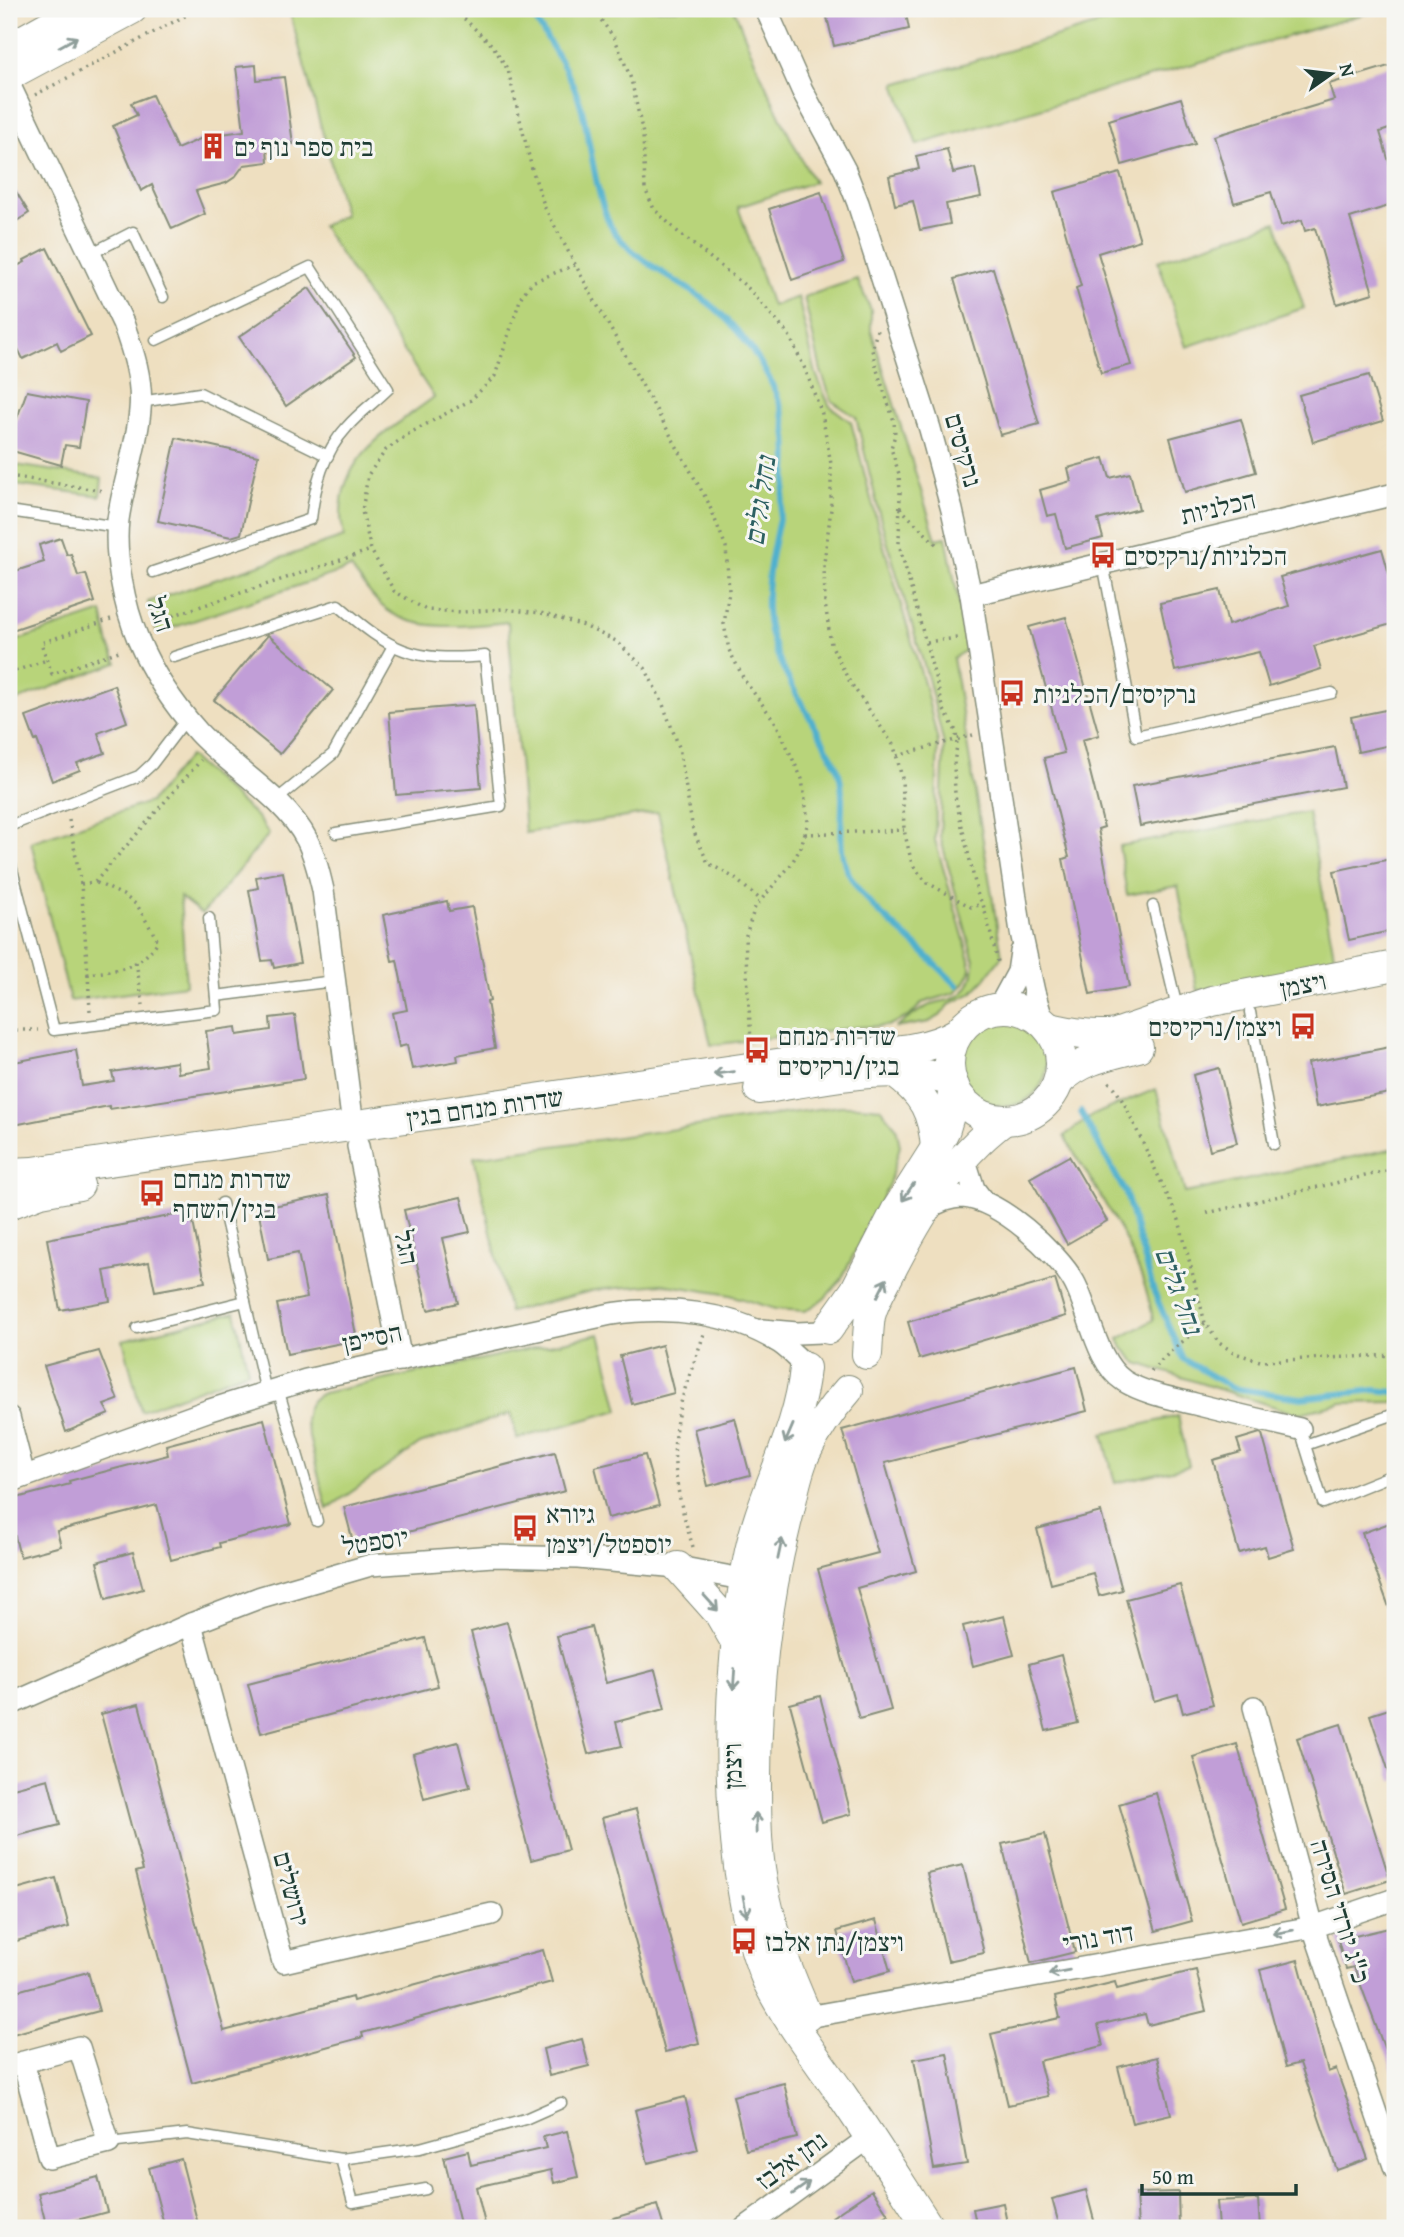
<svg xmlns="http://www.w3.org/2000/svg" width="1404" height="2237" viewBox="0 0 1404 2237" font-family="'Gentium Book Plus','Frank Ruhl Libre',serif">
  <rect width="100%" height="100%" fill="#f6f6f2"/>
  <filter id="ink" filterUnits="userSpaceOnUse"><feTurbulence type="fractalNoise" baseFrequency=".0143" numOctaves="2"/><feDisplacementMap in="SourceGraphic" scale="14" xChannelSelector="R" yChannelSelector="G"/><feConvolveMatrix kernelMatrix="1 2 1 2 8 2 1 2 1" color-interpolation-filters="sRGB"/></filter>
  <filter id="wash" filterUnits="userSpaceOnUse"><feTurbulence type="fractalNoise" baseFrequency=".00686" numOctaves="4" result="noise"/><feDisplacementMap in="SourceGraphic" scale="28" xChannelSelector="R" yChannelSelector="G"/><feGaussianBlur stdDeviation="1.57" result="paint"/><feColorMatrix in="noise" values="0 0 0 0 0 0 0 0 0 0 0 0 0 0 0 0 0 1.4 0 .05"/><feComposite in="paint" operator="in"/></filter>
  <g filter="url(#wash)">
    <rect width="100%" height="100%" fill="#eedfc0"/>
    <g fill="#b8d47a" stroke="#6c8857" stroke-width="2">
      <path d="M289 9H734C757 68 782 126 814 182L738 207 772 306 798 297 816 374 829 405 851 422 878 526 925 687 938 742 935 840 970 960V973L964 984 955 993 922 1003 910 1016 887 1026 859 1027 711 1045 658 812 525 833 508 622C470 626 413 634 382 606 370 595 361 581 351 568L157 633 148 602 344 537C343 530 341 522 341 515 340 454 392 429 434 397L322 226 345 215Z"/>
      <polygon points="1150,9 1381,9 917,145 895,84"/>
      <polygon points="1276,222 1304,308 1186,347 1158,261"/>
      <path d="M857 279 871 310V330L936 539 946 537 968 649 953 658 1002 956 985 979 972 993 950 1004 940 1016 929 1022 895 1028C906 1021 917 1011 928 1006 936 1001 946 1002 955 998 970 991 974 976 974 961L940 836 944 745 929 682 881 521 856 417 832 401 821 371 804 297Z"/>
      <polygon points="9,464 102,478 100,496 9,484"/>
      <polygon points="102,612 109,645 117,663 9,703 9,643"/>
      <polygon points="189,756 256,816 269,834 202,914 180,897 186,985 70,1001 31,842 150,802"/>
      <polygon points="1308,812 1336,966 1197,991 1178,886 1127,895 1119,846"/>
      <circle cx="1004" cy="1063" r="43"/>
      <path d="M1156 1089 1185 1193 1395 1148V1402L1342 1403 1297 1414 1137 1363 1123 1348 1119 1339 1153 1320C1144 1257 1096 1190 1064 1136L1093 1115Z"/>
      <polygon points="840,1106 861,1106 880,1108 896,1127 900,1146 889,1184 841,1280 824,1299 805,1311 775,1309 730,1295 662,1284 595,1290 509,1312 474,1157"/>
      <polygon points="235,1312 248,1371 141,1411 123,1340"/>
      <path d="M600 1334 619 1410 517 1439 511 1413 420 1444 327 1509 305 1421C307 1406 309 1400 323 1393Z"/>
      <polygon points="1178,1416 1189,1466 1115,1483 1103,1434"/>
    </g>
    <g fill="none" stroke-linecap="round" stroke-linejoin="round">
      <g stroke="#4fb0ce" stroke-width="6">
        <path d="M529 9C547 40 569 69 580 103 591 137 596 210 616 234 639 262 673 278 702 298 736 322 769 368 781 407 803 477 764 540 767 610 769 656 801 700 822 739 827 749 834 759 838 770 849 804 832 844 850 876 865 903 890 922 912 942 928 956 942 971 957 985"/>
        <polyline points="1081,1112 1126,1194 1154,1292 1183,1359 1232,1388 1301,1398 1375,1390 1395,1392"/>
      </g>
    </g>
    <g id="blocks">
      <g fill="#c19ed7">
        <polygon points="825,9 905,9 909,29 834,46"/>
        <polygon points="1395,64 1395,127 1380,132 1395,182 1395,204 1350,218 1373,293 1337,304 1315,228 1305,231 1302,220 1281,226 1271,192 1234,203 1214,136 1334,100 1329,84"/>
        <polygon points="256,65 257,80 284,77 293,144 267,148 268,162 244,165 235,177 226,183 196,191 205,214 172,229 152,185 141,191 113,126 137,115 131,103 152,95 177,149 207,136 244,131 236,67"/>
        <polygon points="1181,98 1195,144 1122,165 1109,120"/>
        <polygon points="947,149 953,173 975,168 981,197 946,204 950,224 920,230 913,201 895,205 889,176 919,169 916,156"/>
        <polygon points="1120,173 1140,240 1098,253 1131,365 1101,373 1076,288 1081,286 1054,192"/>
        <polygon points="9,180 29,213 9,226"/>
        <polygon points="821,192 844,262 792,280 769,209"/>
        <polygon points="47,248 91,336 61,351 57,342 23,359 9,331 9,270 25,262 24,260"/>
        <polygon points="993,268 1039,424 1000,435 954,279"/>
        <polygon points="309,288 356,357 286,406 239,337"/>
        <polygon points="1369,375 1383,421 1313,442 1299,395"/>
        <polygon points="27,391 86,402 79,447 65,445 61,465 9,450 9,440"/>
        <polygon points="1241,419 1256,472 1185,492 1170,438"/>
        <polygon points="176,438 258,456 241,534 231,537 158,521"/>
        <polygon points="1104,458 1110,478 1130,473 1139,509 1098,520 1103,538 1065,548 1056,514 1047,516 1040,490 1071,481 1068,468"/>
        <polygon points="61,538 67,555 71,554 78,576 86,574 95,602 9,631 9,573 44,562 39,545"/>
        <polygon points="1382,549 1395,595 1395,623 1314,646 1321,669 1269,686 1259,652 1175,671 1160,603 1220,590 1228,625 1289,606 1280,577"/>
        <polygon points="1066,617 1099,735 1082,740 1104,827 1098,829 1129,987 1090,994 1063,859 1069,857 1044,758 1064,753 1029,627"/>
        <polygon points="268,635 333,690 280,754 214,700"/>
        <polygon points="114,685 127,722 98,733 105,753 77,763 80,770 52,781 37,740 35,741 26,717"/>
        <polygon points="474,705 481,788 396,795 389,712"/>
        <polygon points="1395,708 1395,744 1358,752 1351,717"/>
        <polygon points="1335,747 1343,787 1140,826 1132,786"/>
        <polygon points="1395,858 1395,930 1349,940 1334,871"/>
        <polygon points="283,872 300,963 274,968 272,960 262,961 249,890 258,888 256,877"/>
        <polygon points="447,901 449,911 472,907 490,1001 487,1002 495,1048 457,1055 458,1061 412,1069 407,1045 399,1047 392,1013 407,1010 397,960 392,961 383,915"/>
        <polygon points="295,1015 304,1079 110,1109 109,1106 9,1126 9,1063 76,1050 82,1086 114,1081 112,1072 177,1062 178,1073 211,1068 206,1031 236,1027 237,1035 271,1030 270,1018"/>
        <polygon points="1395,1046 1395,1092 1316,1107 1308,1063"/>
        <polygon points="1219,1068 1237,1143 1210,1150 1193,1075"/>
        <polygon points="1069,1156 1107,1221 1067,1244 1030,1178"/>
        <polygon points="329,1195 357,1340 287,1354 277,1304 307,1298 298,1253 268,1259 258,1209"/>
        <polygon points="461,1197 470,1232 443,1238 458,1303 428,1310 404,1210"/>
        <polygon points="191,1212 205,1282 155,1291 149,1262 104,1271 110,1301 60,1310 47,1239"/>
        <polygon points="1055,1279 1066,1316 919,1359 908,1322"/>
        <polygon points="662,1345 674,1393 632,1404 620,1356"/>
        <polygon points="99,1351 118,1400 104,1405 109,1414 66,1432 44,1366"/>
        <polygon points="1076,1367 1087,1411 885,1463 916,1571 857,1588 891,1710 859,1719 818,1569 878,1553 842,1430"/>
        <polygon points="735,1418 750,1475 708,1486 694,1429"/>
        <polygon points="264,1419 291,1524 219,1543 220,1547 171,1560 157,1505 57,1531 61,1546 20,1557 9,1512 9,1500 70,1484 69,1481 168,1455 166,1445"/>
        <polygon points="1260,1433 1262,1434 1294,1549 1268,1557 1265,1546 1239,1553 1213,1460 1241,1452 1237,1440"/>
        <polygon points="555,1452 565,1491 354,1546 344,1507"/>
        <polygon points="645,1455 659,1505 608,1518 595,1467"/>
        <polygon points="1101,1512 1122,1590 1099,1596 1093,1573 1051,1584 1037,1529"/>
        <polygon points="1395,1521 1395,1617 1393,1618 1362,1533"/>
        <polygon points="133,1552 143,1589 106,1599 97,1562"/>
        <polygon points="1180,1585 1213,1705 1183,1713 1178,1694 1154,1701 1126,1599"/>
        <polygon points="1004,1616 1014,1655 973,1666 963,1626"/>
        <polygon points="507,1622 568,1850 531,1860 471,1632"/>
        <polygon points="591,1627 606,1683 655,1670 665,1709 616,1722 622,1746 588,1754 557,1636"/>
        <polygon points="425,1638 438,1686 261,1733 248,1684"/>
        <polygon points="1061,1655 1078,1723 1046,1731 1029,1664"/>
        <polygon points="820,1696 851,1814 822,1822 790,1704"/>
        <polygon points="139,1704 224,2031 352,1997 353,2001 543,1950 552,1982 362,2033 363,2037 192,2083 136,1872 143,1870 101,1714"/>
        <polygon points="1395,1707 1395,1781 1392,1781 1370,1715"/>
        <polygon points="1341,1724 1390,1880 1346,1894 1297,1738"/>
        <polygon points="458,1742 470,1787 424,1799 413,1754"/>
        <polygon points="1237,1744 1285,1909 1241,1922 1193,1757"/>
        <polygon points="48,1779 60,1825 9,1838 9,1789"/>
        <polygon points="1156,1793 1192,1921 1156,1931 1119,1804"/>
        <polygon points="636,1809 699,2043 665,2052 602,1818"/>
        <polygon points="1045,1834 1075,1952 1031,1963 1002,1844"/>
        <polygon points="963,1865 984,1953 948,1961 927,1873"/>
        <polygon points="56,1878 69,1927 9,1943 9,1891"/>
        <polygon points="876,1920 890,1971 851,1982 837,1931"/>
        <polygon points="1393,1927 1395,1936 1395,2074 1394,2074 1354,1967 1346,1969 1338,1940"/>
        <polygon points="1298,1960 1328,2072 1336,2069 1368,2159 1337,2170 1300,2063 1286,2067 1260,1970"/>
        <polygon points="1196,1970 1206,2011 1148,2025 1145,2014 1098,2025 1103,2046 1039,2061 1048,2096 1008,2105 991,2034 1060,2018 1055,1997 1115,1982 1117,1989"/>
        <polygon points="88,1972 99,2011 9,2035 9,1993"/>
        <polygon points="582,2039 589,2066 549,2076 543,2049"/>
        <polygon points="947,2053 967,2164 934,2169 914,2059"/>
        <polygon points="1157,2057 1171,2114 1132,2123 1118,2067"/>
        <polygon points="784,2083 797,2138 746,2150 733,2096"/>
        <polygon points="685,2097 698,2150 648,2163 635,2110"/>
        <polygon points="567,2131 578,2177 554,2183 551,2170 476,2187 486,2228 461,2228 444,2157 468,2151 471,2165 546,2148 543,2137"/>
        <polygon points="181,2159 199,2228 165,2228 149,2168"/>
        <polygon points="98,2177 107,2212 47,2228 38,2193"/>
        <polygon points="872,2190 888,2214 866,2228 840,2228 832,2217"/>
        <polygon points="1086,2190 1096,2228 1060,2228 1052,2199"/>
        <polygon points="1178,2192 1179,2228 1138,2228 1136,2193"/>
        <polygon points="1258,2199 1260,2228 1218,2228 1216,2201"/>
        <polygon points="1003,2203 1008,2228 977,2228 973,2209"/>
        <polygon points="657,2205 664,2228 594,2228 594,2224"/>
      </g>
    </g>
  </g>
  <g filter="url(#ink)">
    <use href="#blocks" fill-opacity="0" stroke="#868e7a" stroke-width="2"/>
    <g fill="none" stroke-linecap="round" stroke-linejoin="round">
      <g stroke="#868e7a" stroke-width="13">
        <g id="lane">
          <polyline points="90,254 133,232 163,297"/>
          <polyline points="140,402 200,393 328,456"/>
          <polyline points="9,511 118,527"/>
          <polyline points="1103,563 1136,736 1332,693"/>
          <path d="M153 572 311 519C315 485 323 453 347 427 359 413 375 402 388 389L310 267 156 340"/>
          <path d="M174 657 338 605C392 652 412 662 485 656L501 806 336 833"/>
          <polyline points="275,801 333,754 393,646"/>
          <polyline points="9,826 139,776 152,764 187,718"/>
          <polyline points="9,858 54,1030 217,1010 209,918"/>
          <polyline points="1153,906 1178,1012"/>
          <polyline points="216,996 334,981"/>
          <polyline points="1250,1012 1274,1144"/>
          <polyline points="222,1203 266,1392"/>
          <polyline points="137,1328 245,1301"/>
          <polyline points="278,1389 317,1521"/>
          <polyline points="1300,1429 1323,1503 1395,1474"/>
          <polyline points="1305,1445 1395,1414"/>
          <polyline points="109,2143 187,2134 341,2159 420,2148 525,2119 561,2103"/>
          <polyline points="341,2159 353,2202 426,2189"/>
        </g>
      </g>
      <g stroke="#868e7a" stroke-width="24">
        <g id="street">
          <polyline points="766,9 802,90 845,170 858,203 930,429 952,510 971,595 1021,932 1034,992 1043,1022"/>
          <path d="M9 84 123 323C133 351 143 380 140 410 137 448 123 483 118 520 114 555 124 606 138 639 152 672 174 705 198 732 230 767 285 797 307 840 315 856 319 873 323 890L353 1126"/>
          <polyline points="971,595 1395,494"/>
          <polyline points="999,1007 1018,972 1021,952"/>
          <polyline points="358,1146 401,1360"/>
          <polyline points="964,1157 974,1189 983,1201"/>
          <path d="M927 1209C938 1202 949 1197 962 1197 998 1198 1057 1252 1074 1282 1090 1311 1096 1363 1124 1381 1145 1394 1172 1398 1195 1404 1230 1413 1265 1421 1300 1429"/>
          <polyline points="762,1330 797,1333 821,1332"/>
          <polyline points="9,1417 24,1476"/>
          <path d="M9 1482 210 1410 306 1380 611 1314C668 1306 730 1311 780 1343 789 1349 796 1357 804 1364"/>
          <polyline points="191,1624 283,1962 492,1914"/>
          <polyline points="9,1705 191,1624 261,1597 371,1565 493,1556 578,1558 678,1567 758,1582"/>
          <polyline points="1254,1707 1313,1927 1395,2169"/>
          <polyline points="807,2017 1313,1927 1395,1899"/>
          <polyline points="9,2066 79,2047 109,2143 49,2158 23,2062"/>
          <polyline points="745,2228 870,2137"/>
        </g>
      </g>
      <g stroke="#868e7a" stroke-width="32">
        <g id="secondary">
          <polyline points="9,48 79,9"/>
          <polyline points="9,75 132,9"/>
          <circle cx="1005" cy="1064" r="56"/>
          <path d="M1049 1028C1072 1033 1093 1037 1116 1034L1212 1001 1395 966"/>
          <path d="M895 1073C924 1094 933 1112 936 1147"/>
          <path d="M1059 1081C1082 1059 1108 1055 1138 1047"/>
          <path d="M759 1089C820 1080 891 1061 952 1081"/>
          <path d="M9 1173 33 1172 825 1057C870 1051 919 1056 959 1032"/>
          <polyline points="9,1204 41,1192 79,1185"/>
          <polyline points="828,1329 855,1291 896,1211 934,1151 945,1129 951,1109 954,1086"/>
          <path d="M867 1354C868 1341 868 1329 870 1316 874 1300 883 1286 890 1272 918 1217 953 1158 1003 1121"/>
          <path d="M805 1368C799 1435 760 1495 748 1561 730 1662 726 1765 739 1867 745 1905 751 1944 767 1980 786 2019 814 2055 839 2091 870 2136 899 2182 929 2228"/>
          <polyline points="678,1567 719,1613 737,1644"/>
          <path d="M807 2016C790 1977 774 1938 765 1896 756 1858 756 1819 756 1780 756 1693 765 1607 786 1523 792 1501 795 1477 804 1456 815 1432 830 1410 848 1390"/>
        </g>
      </g>
      <g stroke="#868e7a" stroke-width="3.5" stroke-dasharray="2 5" stroke-linecap="butt">
        <polyline points="454,9 493,46 508,70 532,169 545,208 591,294 708,502 726,547 729,591 724,624 729,650 745,681 776,723 802,779 808,822 801,847 790,866 755,907 745,938 751,1042"/>
        <polyline points="593,9 615,39 631,79 643,134 645,189 654,209 679,233 747,287 789,335 805,369 822,414 831,464 831,509 824,563 825,603 831,644 848,679 894,746 902,778 904,830 912,864 926,882 971,907 983,904"/>
        <polyline points="35,95 198,9"/>
        <polyline points="575,265 532,282 521,297 495,376 471,400 410,433 386,450 368,475 362,511 371,550 394,591 426,610 463,612 502,609 541,613 584,626 616,641 645,668 662,702 679,747 693,830 708,863 733,877 761,900"/>
        <polyline points="877,330 872,350 877,370 894,421 895,435 891,448 899,474 900,494 899,544 944,710 956,731 957,746 954,762 955,796 978,896 983,904 998,962"/>
        <polyline points="9,476 103,491"/>
        <polyline points="900,508 938,546"/>
        <polyline points="111,619 41,643 52,674 122,650"/>
        <polyline points="153,622 371,550"/>
        <polyline points="927,642 957,638"/>
        <polyline points="9,673 47,660"/>
        <polyline points="897,756 973,735"/>
        <path d="M69 820 81 884 88 974C118 970 140 969 158 941L137 905 123 895 95 882"/>
        <polyline points="805,834 904,830"/>
        <polyline points="81,884 95,882 201,760"/>
        <polyline points="136,962 143,1005"/>
        <polyline points="88,974 90,1011"/>
        <polyline points="9,1030 38,1030"/>
        <polyline points="1109,1082 1115,1088 1126,1107 1179,1220 1205,1323 1219,1343 1235,1353 1260,1361 1395,1355"/>
        <polyline points="1207,1213 1395,1169"/>
        <polyline points="1151,1371 1171,1351 1205,1323"/>
        <path d="M693 1547C679 1502 667 1455 680 1407 686 1382 696 1358 704 1334"/>
      </g>
      <use href="#lane" stroke="#fff" stroke-width="10"/>
      <use href="#street" stroke="#fff" stroke-width="21"/>
      <use href="#secondary" stroke="#fff" stroke-width="30"/>
    </g>
    <defs><path id="oneway-shaft" d="M-6 0H5M1.5-3L5.5 0L1.5 3" fill="none" stroke-width="1.6" stroke-linecap="round" stroke-linejoin="round" transform="scale(1.75)"/></defs>
    <g stroke="#8f9e9a">
      <use href="#oneway-shaft" transform="translate(68 42) rotate(-29)"/>
      <use href="#oneway-shaft" transform="translate(724 1073) rotate(172)"/>
      <use href="#oneway-shaft" transform="translate(908 1192) rotate(123)"/>
      <use href="#oneway-shaft" transform="translate(882 1288) rotate(-63)"/>
      <use href="#oneway-shaft" transform="translate(789 1434) rotate(113)"/>
      <use href="#oneway-shaft" transform="translate(780 1549) rotate(-78)"/>
      <use href="#oneway-shaft" transform="translate(711 1603) rotate(48)"/>
      <use href="#oneway-shaft" transform="translate(734 1679) rotate(94)"/>
      <use href="#oneway-shaft" transform="translate(756 1823) rotate(-91)"/>
      <use href="#oneway-shaft" transform="translate(745 1906) rotate(79)"/>
      <use href="#oneway-shaft" transform="translate(1283 1932) rotate(170)"/>
      <use href="#oneway-shaft" transform="translate(1059 1972) rotate(170)"/>
      <use href="#oneway-shaft" transform="translate(801 2188) rotate(-36)"/>
    </g>
  </g>
  <defs>
    <g id="building-bare" transform="scale(2.1)"><path d="M-4-6H4V6H1V3H-1V6H-4ZM-2.5-4.3h1.7v1.8h-1.7ZM.8-4.3h1.7v1.8H.8ZM-2.5-1h1.7V.8h-1.7ZM.8-1h1.7V.8H.8Z" fill="#c8321e" stroke="#f6f6f2" stroke-width="2.5" paint-order="stroke"/></g>
    <g id="bus-bare" transform="scale(2.1)"><path d="M-5-6H5V4H4V6H2V4H-2V6H-4V4H-5ZM-3.5-4V0h7V-4ZM-3.5 1.2v1.5H-2V1.2ZM2 1.2v1.5H3.5V1.2Z" fill="#c8321e" stroke="#f6f6f2" stroke-width="2.5" paint-order="stroke"/></g>
  </defs>
  <g fill-rule="evenodd">
    <use href="#building-bare" x="213" y="146"/>
    <use href="#bus-bare" x="1103" y="555"/>
    <use href="#bus-bare" x="1012" y="693"/>
    <use href="#bus-bare" x="1303" y="1026"/>
    <use href="#bus-bare" x="757" y="1050"/>
    <use href="#bus-bare" x="152" y="1193"/>
    <use href="#bus-bare" x="525" y="1528"/>
    <use href="#bus-bare" x="744" y="1941"/>
  </g>
  <g text-anchor="middle" dominant-baseline="central" stroke-width="6" stroke-linejoin="round" paint-order="stroke">
    <g font-size="26" fill="#1f3d34" stroke="#f6f6f2" text-anchor="start">
      <text x="234" y="146">בית ספר נוף ים</text>
      <text x="1124" y="555">הכלניות/נרקיסים</text>
      <text x="1033" y="693">נרקיסים/הכלניות</text>
      <text x="1282" y="1026" text-anchor="end">ויצמן/נרקיסים</text>
      <text x="778" y="1035">שדרות מנחם<tspan x="778" dy="30">בגין/נרקיסים</tspan></text>
      <text x="173" y="1178">שדרות מנחם<tspan x="173" dy="30">בגין/השחף</tspan></text>
      <text x="546" y="1513">גיורא<tspan x="546" dy="30">יוספטל/ויצמן</tspan></text>
      <text x="765" y="1941">ויצמן/נתן אלבז</text>
    </g>
    <g font-size="26" fill="#1f3d34" stroke="#f6f6f2">
      <text transform="translate(964 450) rotate(74)">נרקיסים</text>
      <text transform="translate(1218 507) rotate(-13)">הכלניות</text>
      <text transform="translate(161 614) rotate(72)">הגל</text>
      <text transform="translate(1303 984) rotate(-11)">ויצמן</text>
      <text transform="translate(485 1107) rotate(-8)">שדרות מנחם בגין</text>
      <text transform="translate(407 1247) rotate(79)">הגל</text>
      <text transform="translate(372 1337) rotate(-12)">הסייפן</text>
      <text transform="translate(375 1541) rotate(-9)">יוספטל</text>
      <text transform="translate(732 1766) rotate(-91)">ויצמן</text>
      <text transform="translate(292 1889) rotate(75)">ירושלים</text>
      <text transform="translate(1341 1911) rotate(73)">כ"ג יורדי הסירה</text>
      <text transform="translate(1098 1937) rotate(-10)">דוד נורי</text>
      <text transform="translate(791 2160) rotate(-36)">נתן אלבז</text>
    </g>
    <g font-size="28" font-style="italic" fill="#2d6062" stroke="#f6f6f2">
      <text transform="translate(759 501) rotate(-82)">נחל גלים</text>
      <text transform="translate(1180 1290) rotate(70)">נחל גלים</text>
    </g>
  </g>
  <rect width="1404" height="2237" fill="none" stroke="#f6f6f2" stroke-width="35"/>
  <g transform="translate(1331 74) rotate(76)" stroke="#f6f6f2" stroke-width="5" paint-order="stroke">
  <path d="M0-5L12 26L0 18L-12 26Z" fill="#1f3d34"/>
  <text y="-10" font-size="19" font-weight="bold" text-anchor="middle" fill="#1f3d34">N</text>
  </g>
  <path d="M1142 2184v10h154v-10" fill="none" stroke="#1f3d34" stroke-width="3.5"/>
  <text x="1152" y="2184" font-size="21" fill="#1f3d34" stroke="#f6f6f2" stroke-width="5" paint-order="stroke">50 m</text>
</svg>
